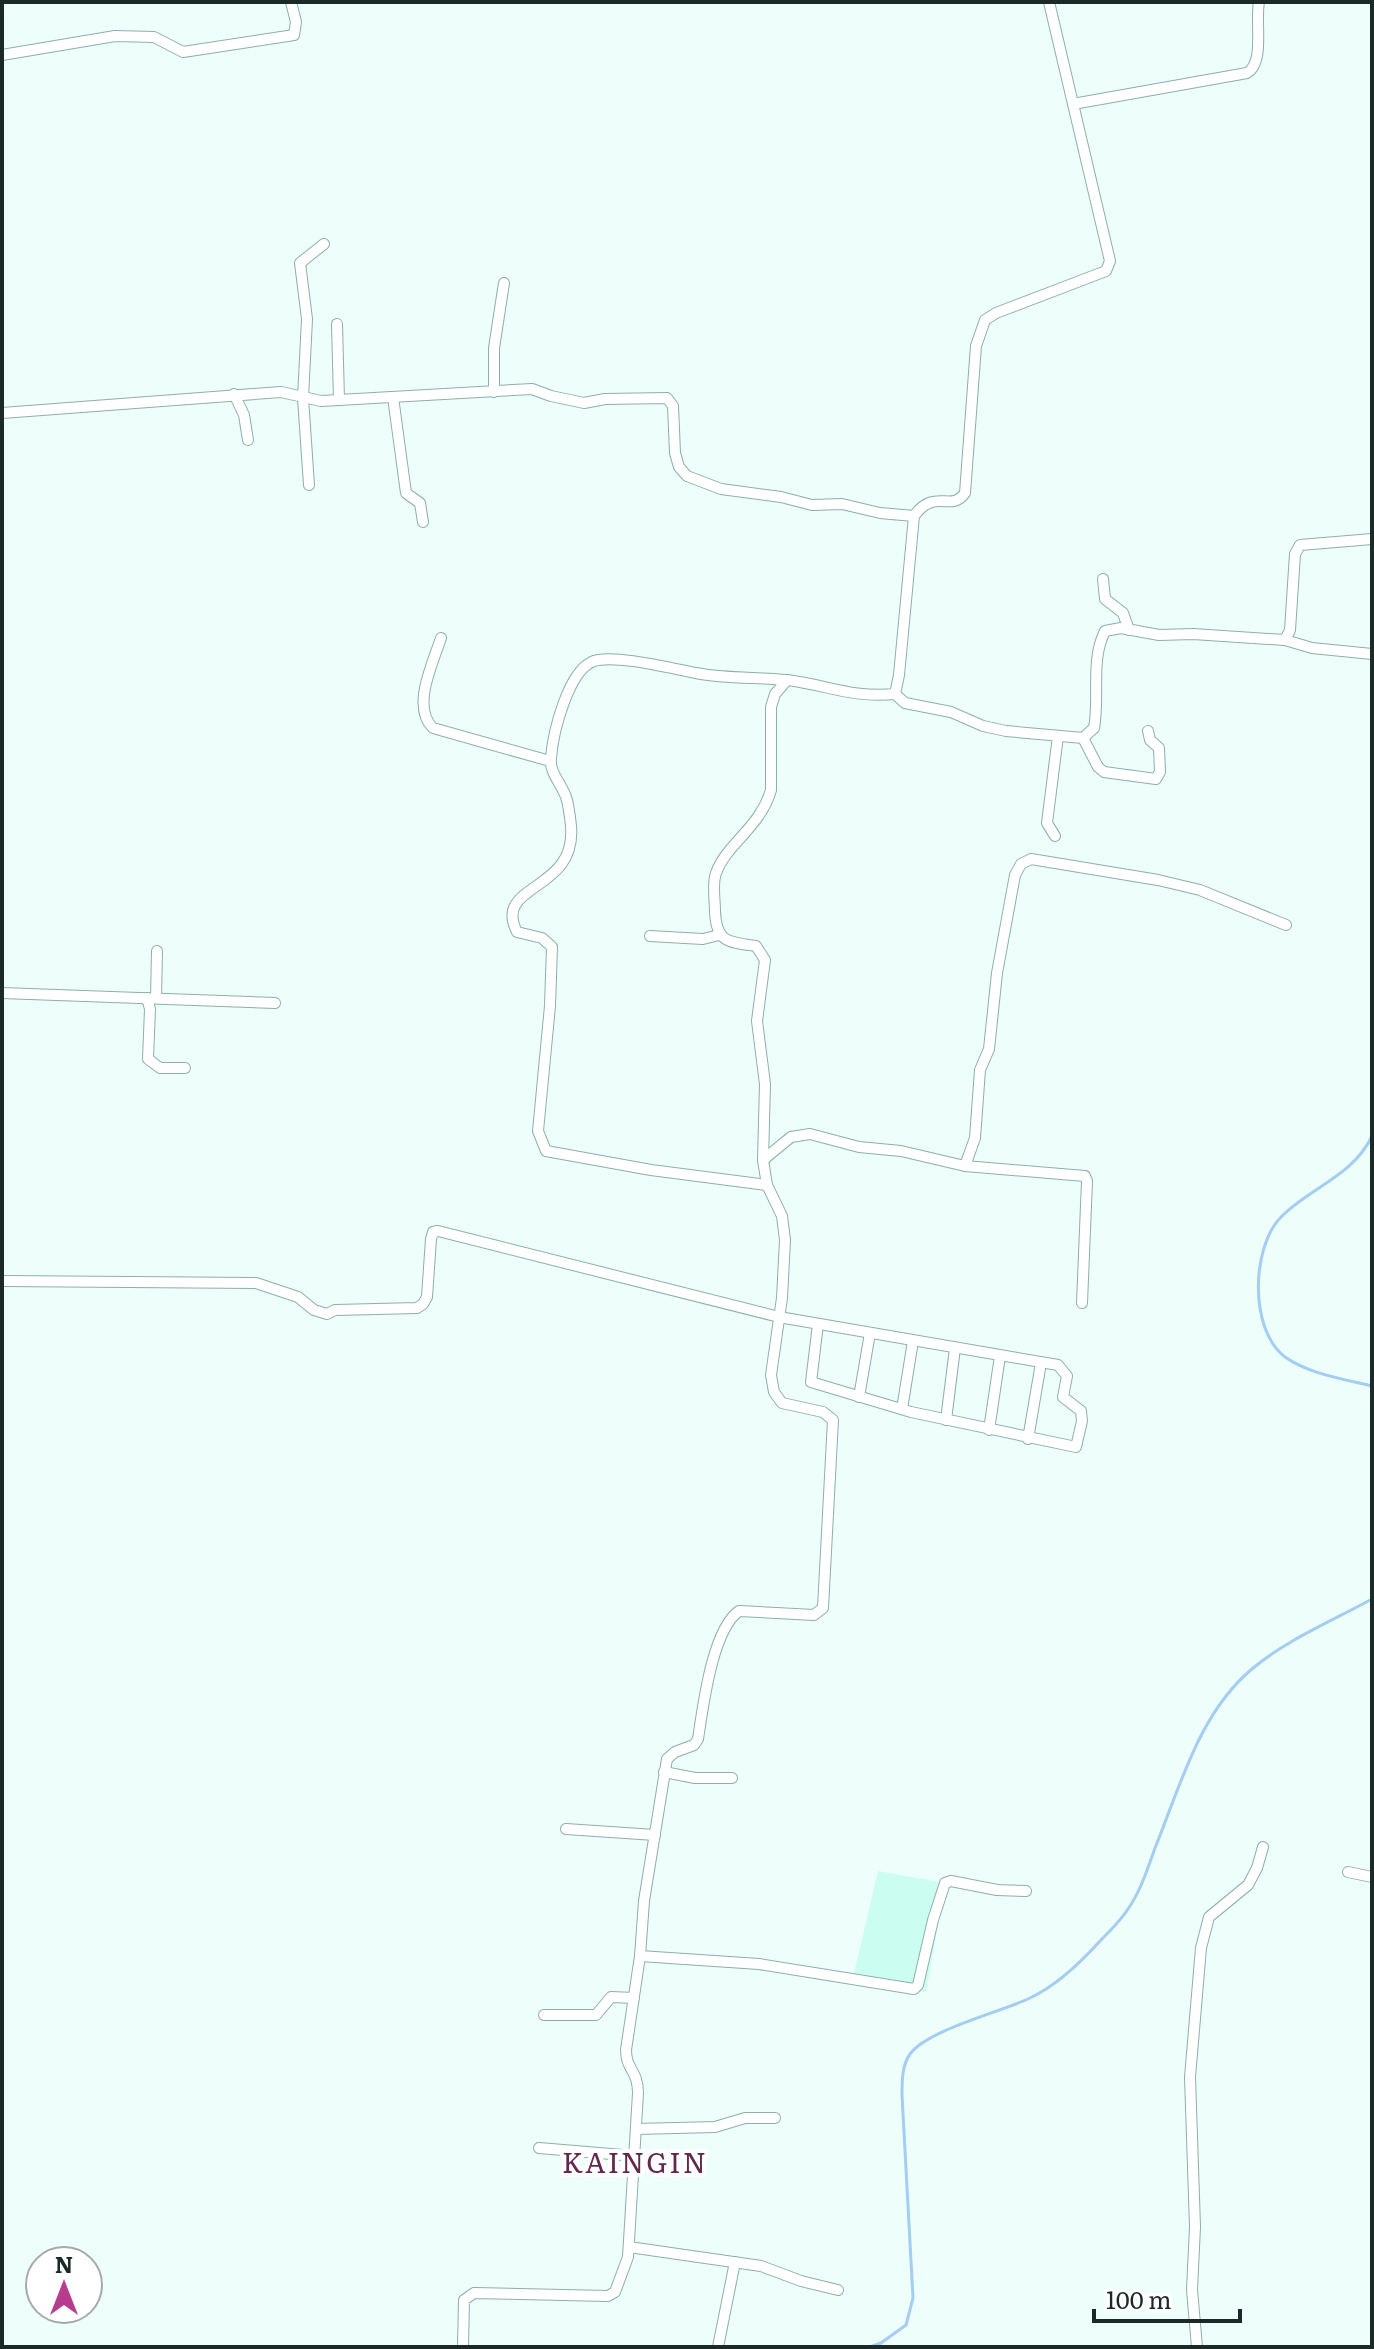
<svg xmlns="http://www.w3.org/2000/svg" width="1374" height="2349" viewBox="0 0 1374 2349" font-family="Literata,serif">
  <rect width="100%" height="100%" fill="#eefefa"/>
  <polygon fill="#cbfdf1" points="878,1871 945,1883 926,1992 852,1982"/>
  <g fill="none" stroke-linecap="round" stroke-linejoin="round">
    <g stroke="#a3cdf2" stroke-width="3">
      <path d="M1372 1136C1353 1176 1311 1187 1282 1216 1251 1246 1249 1330 1285 1357 1309 1374 1344 1379 1372 1386"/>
      <path d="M870 2347 881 2343 906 2325 913 2298 902 2095C902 2081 902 2065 910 2054 927 2030 1001 2012 1030 1998 1056 1986 1081 1962 1100 1941 1110 1931 1121 1920 1128 1909 1140 1892 1148 1868 1155 1848 1180 1787 1199 1713 1252 1669 1286 1640 1332 1621 1372 1599"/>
    </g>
    <g stroke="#8bb0a8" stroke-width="12">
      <g id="minor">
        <polyline points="2,55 115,36 154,37 183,52 294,35 296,22 291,2"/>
        <path d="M1073 104 1247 73C1265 63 1255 22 1259 2"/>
        <polyline points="337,324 339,400"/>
        <polyline points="494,392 494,348 504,283"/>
        <polyline points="234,394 244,415 248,440"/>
        <polyline points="393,397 406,493 420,503 423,522"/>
        <polyline points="2,413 281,392 321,401 532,389 551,396 584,403 605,399 667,398 673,406 675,453 679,467 687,476 721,489 781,497 812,505 842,504 880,513 914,516"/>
        <polyline points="309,485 303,398 307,319 300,263 324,244"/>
        <polyline points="1103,579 1105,599 1123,613 1129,630"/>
        <path d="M441 638C433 663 411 707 433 728L550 761"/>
        <polyline points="1285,640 1312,648 1372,654"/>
        <path d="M895 694 905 703 951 712 983 726 1006 731 1083 738 1094 728C1100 698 1090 660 1105 631L1121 628 1159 635 1193 634 1285 640 1290 630 1295 554 1300 545 1372 539"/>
        <polyline points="1083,738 1098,767 1104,772 1156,779 1160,772 1159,748 1150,740 1148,731"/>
        <polyline points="1055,836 1047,823 1058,736"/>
        <polyline points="650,936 703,939 719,935"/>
        <polyline points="2,993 275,1003"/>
        <polyline points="147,998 150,1009 148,1059 160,1068 185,1068"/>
        <polyline points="156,998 157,951"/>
        <polyline points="763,1160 791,1137 810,1134 859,1147 901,1151 965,1166 1085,1176 1087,1181 1082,1303"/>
        <polyline points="965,1166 975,1138 980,1070 989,1049 997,973 1015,875 1021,864 1031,859 1158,880 1200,890 1286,925"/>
        <path d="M767 1185 651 1170 546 1151 538 1131 550 1006 552 947 542 938 517 932C492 883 577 893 571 826 570 816 569 806 566 797 561 783 549 772 551 758 553 733 568 670 594 661 614 654 674 669 696 673 726 679 757 677 787 680 828 685 850 698 895 694L899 675 914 516C935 487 951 513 965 493L976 346 985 320 996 313 1106 271 1110 261 1049 2"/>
        <polyline points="2,1281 256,1283 298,1297 314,1310 327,1314 335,1310 417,1308 423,1304 427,1297 431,1239 433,1232 438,1231 779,1317 1058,1365 1067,1376 1063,1397 1081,1411 1082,1421 1076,1447 911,1412 811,1382 818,1324"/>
        <polyline points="859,1397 870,1333"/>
        <polyline points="902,1409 913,1341"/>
        <polyline points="946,1420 955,1348"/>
        <polyline points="989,1430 1000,1356"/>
        <polyline points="1028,1439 1041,1363"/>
        <polyline points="664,1772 695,1778 732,1778"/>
        <polyline points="566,1829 655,1835"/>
        <polyline points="1348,1872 1372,1877"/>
        <polyline points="640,1956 759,1964 914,1989 918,1985 933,1920 945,1883 951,1881 997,1890 1026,1891"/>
        <polyline points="544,2015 596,2015 611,1997 634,1998"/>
        <polyline points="636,2129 715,2127 745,2118 775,2118"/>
        <polyline points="539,2148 635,2156"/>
        <polyline points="629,2247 761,2266 801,2281 838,2290"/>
        <path d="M463 2347 464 2300 474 2293 608 2296 615 2292 628 2257 638 2093C638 2070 626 2070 626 2050L640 1956 644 1901 667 1759 675 1752 694 1745 698 1739C703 1707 712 1630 739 1611L814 1615 823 1608 833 1420 823 1412 782 1403 774 1392 771 1375 782 1298 785 1240 782 1216 767 1185 763 1160 765 1084 757 1021 765 960 756 946C729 942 716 943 715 911 715 900 712 884 716 873 727 843 760 828 771 790V707L775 694 787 680"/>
        <polyline points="718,2347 735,2262"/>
        <polyline points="1197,2347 1192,2290 1195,2227 1190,2077 1201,1948 1209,1917 1248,1885 1257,1868 1263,1847"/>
      </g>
    </g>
    <use href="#minor" stroke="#fff" stroke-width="10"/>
  </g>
  <g text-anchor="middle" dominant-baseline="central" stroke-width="8" stroke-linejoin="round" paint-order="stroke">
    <g font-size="28" letter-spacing="2" fill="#64284f" stroke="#fff">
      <text x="635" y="2161">KAINGIN</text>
    </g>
  </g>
  <rect width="1374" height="2349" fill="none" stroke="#1b2a26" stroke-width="8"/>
  <g transform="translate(64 2285)"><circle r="38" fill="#ffffff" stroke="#a4aaa8" stroke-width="2"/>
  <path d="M0-6L14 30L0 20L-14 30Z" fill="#b73c8f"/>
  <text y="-12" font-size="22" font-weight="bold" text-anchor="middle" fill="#1b2a26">N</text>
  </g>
  <path d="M1094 2309v12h146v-12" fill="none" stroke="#1b2a26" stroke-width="4"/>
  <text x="1106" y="2309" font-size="24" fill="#1b2a26" stroke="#ffffff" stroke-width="6" paint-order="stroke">100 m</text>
</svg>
